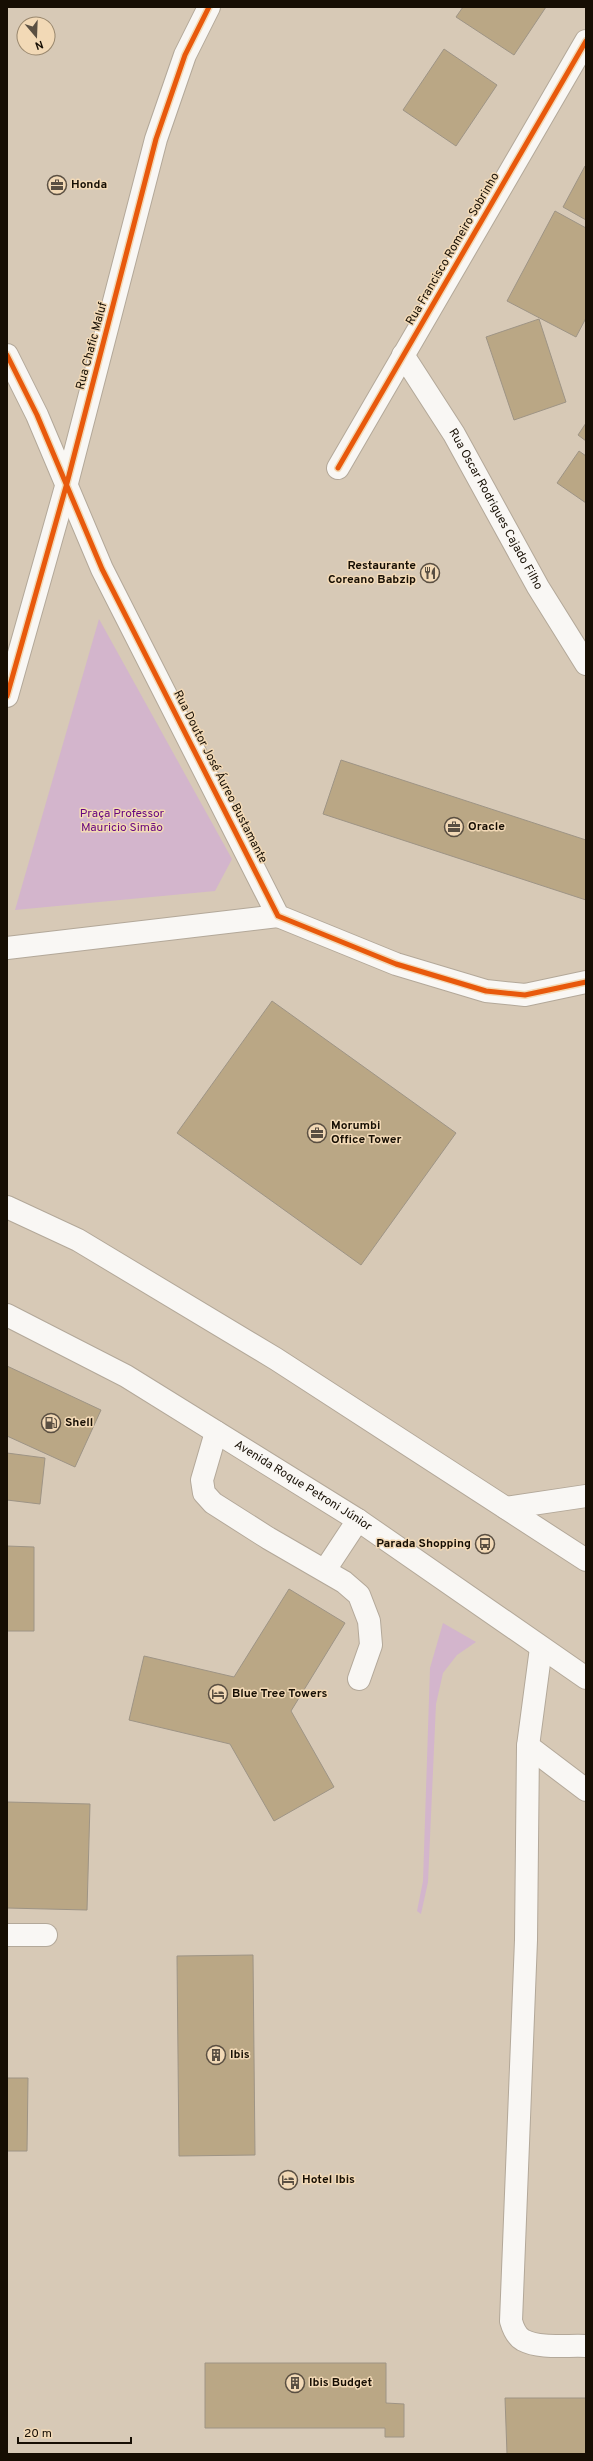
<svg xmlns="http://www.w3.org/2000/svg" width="593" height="2461" viewBox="0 0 593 2461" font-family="Overpass,sans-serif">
  <rect width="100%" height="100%" fill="#d7c9b6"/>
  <g fill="#d3b5cc">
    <polygon points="99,619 232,859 215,891 15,910"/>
    <polygon points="443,1623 476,1642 457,1655 443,1673 436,1704 428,1882 421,1914 417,1911 423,1881 430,1668"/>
  </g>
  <g fill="#baa785" stroke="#9e9485">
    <polygon points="463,7 546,7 514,55 456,17"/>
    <polygon points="444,49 497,85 456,146 403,110"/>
    <polygon points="585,166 586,167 586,220 563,207"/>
    <polygon points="555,211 586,228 586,318 576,337 507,301"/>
    <polygon points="539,319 566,402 514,420 486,337"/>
    <polygon points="586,423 586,441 578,435"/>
    <polygon points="579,451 586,456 586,503 557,483"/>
    <polygon points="341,760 586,840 586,900 323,814"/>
    <polygon points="272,1001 456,1133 361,1265 177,1133"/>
    <polygon points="7,1366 101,1410 75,1467 7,1436"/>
    <polygon points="7,1453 45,1458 40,1504 7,1500"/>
    <polygon points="7,1546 34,1547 34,1631 7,1631"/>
    <polygon points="289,1589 345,1623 291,1711 334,1787 274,1821 230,1744 129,1720 144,1656 234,1677"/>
    <polygon points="7,1802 90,1804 87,1910 7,1908"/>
    <polygon points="253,1955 255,2155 179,2156 177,1956"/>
    <polygon points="7,2078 28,2078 27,2151 7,2151"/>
    <polygon points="205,2363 386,2363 386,2403 404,2404 404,2437 385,2437 385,2428 205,2428"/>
    <polygon points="505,2398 586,2398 586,2454 507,2454"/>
  </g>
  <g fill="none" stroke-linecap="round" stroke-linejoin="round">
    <g stroke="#b3a899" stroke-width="24">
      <g id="service">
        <polyline points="216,1432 202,1480 204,1493 213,1503 268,1538 344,1582 359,1595 369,1621 371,1645 359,1679"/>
        <polyline points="325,1570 358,1520"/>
        <path d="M541 1648 528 1746 526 1940 511 2321C513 2328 516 2336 523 2340 540 2349 567 2345 586 2346"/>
        <polyline points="528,1746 586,1790"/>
      </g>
    </g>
    <g stroke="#b3a899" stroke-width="24">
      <g id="minor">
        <polyline points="7,355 37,415 102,569 278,916 396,964 486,991 525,995 586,982"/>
        <path id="s1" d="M403 355 454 434 538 587 586 664"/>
        <polyline points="338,468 586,41"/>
        <polyline points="7,696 67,483 156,139 185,55 209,7"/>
        <polyline points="7,948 278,916"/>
        <polyline points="7,1935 46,1935"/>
      </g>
    </g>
    <g stroke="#b3a899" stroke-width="24">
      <g id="primary">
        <polyline points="7,1207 78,1240 276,1359 586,1560"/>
        <path id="s2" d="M7 1315 126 1376 358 1520 586 1678"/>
        <polyline points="506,1508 586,1496"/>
      </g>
    </g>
    <use href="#service" stroke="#f9f7f4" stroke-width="22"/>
    <use href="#minor" stroke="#f9f7f4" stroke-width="22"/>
    <use href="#primary" stroke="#f9f7f4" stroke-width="22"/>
    <g stroke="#f2d9b6" stroke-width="8">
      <g id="cycleway">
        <polyline points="7,355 37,415 102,569 278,916 396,964 486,991 525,995 586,982"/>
        <polyline points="338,468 586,41"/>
        <polyline points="7,696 67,483 156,139 185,55 209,7"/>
      </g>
    </g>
    <use href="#cycleway" stroke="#e8590c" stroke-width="5"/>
  </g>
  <defs>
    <g id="office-ring" transform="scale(1)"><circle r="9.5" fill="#f2d9b6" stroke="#5a4f42" stroke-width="1.5"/><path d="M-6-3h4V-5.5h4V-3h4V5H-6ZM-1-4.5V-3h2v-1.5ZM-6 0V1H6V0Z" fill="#5a4f42"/></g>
    <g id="restaurant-ring" transform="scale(1)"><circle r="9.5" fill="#f2d9b6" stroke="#5a4f42" stroke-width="1.5"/><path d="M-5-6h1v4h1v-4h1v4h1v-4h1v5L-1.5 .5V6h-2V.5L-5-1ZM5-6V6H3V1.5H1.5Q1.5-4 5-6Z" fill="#5a4f42"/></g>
    <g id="fuel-ring" transform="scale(1)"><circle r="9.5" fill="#f2d9b6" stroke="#5a4f42" stroke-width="1.5"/><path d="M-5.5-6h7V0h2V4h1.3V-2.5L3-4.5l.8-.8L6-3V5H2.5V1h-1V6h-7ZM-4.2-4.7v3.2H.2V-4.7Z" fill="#5a4f42"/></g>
    <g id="bus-ring" transform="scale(1)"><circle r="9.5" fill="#f2d9b6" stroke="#5a4f42" stroke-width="1.5"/><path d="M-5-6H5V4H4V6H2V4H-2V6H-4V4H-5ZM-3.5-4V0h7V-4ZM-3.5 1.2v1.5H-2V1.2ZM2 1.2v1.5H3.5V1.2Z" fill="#5a4f42"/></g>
    <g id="hotel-ring" transform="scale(1)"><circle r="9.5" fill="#f2d9b6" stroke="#5a4f42" stroke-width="1.5"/><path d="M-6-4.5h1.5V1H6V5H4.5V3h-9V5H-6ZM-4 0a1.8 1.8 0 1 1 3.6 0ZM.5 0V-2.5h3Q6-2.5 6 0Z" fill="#5a4f42"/></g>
    <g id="building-ring" transform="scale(1)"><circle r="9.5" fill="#f2d9b6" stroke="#5a4f42" stroke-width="1.5"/><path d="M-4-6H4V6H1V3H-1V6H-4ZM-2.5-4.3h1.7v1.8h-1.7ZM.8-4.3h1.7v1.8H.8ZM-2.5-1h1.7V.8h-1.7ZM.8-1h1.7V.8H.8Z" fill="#5a4f42"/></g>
  </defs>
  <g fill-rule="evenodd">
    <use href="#office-ring" x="57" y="185"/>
    <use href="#restaurant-ring" x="430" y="573"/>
    <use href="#office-ring" x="454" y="827"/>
    <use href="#office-ring" x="317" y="1133"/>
    <use href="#fuel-ring" x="51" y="1423"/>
    <use href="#bus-ring" x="485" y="1544"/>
    <use href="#hotel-ring" x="218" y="1694"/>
    <use href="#building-ring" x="216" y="2055"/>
    <use href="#hotel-ring" x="288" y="2180"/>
    <use href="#building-ring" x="295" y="2383"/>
  </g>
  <g text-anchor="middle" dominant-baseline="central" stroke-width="3" stroke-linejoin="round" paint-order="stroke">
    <g font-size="12" font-weight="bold" fill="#160e03" stroke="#f2d9b6" text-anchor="start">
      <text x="71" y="185">Honda</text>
      <text x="416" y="566" text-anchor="end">Restaurante<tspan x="416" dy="14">Coreano Babzip</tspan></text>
      <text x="468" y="827">Oracle</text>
      <text x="331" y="1126">Morumbi<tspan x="331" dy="14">Office Tower</tspan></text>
      <text x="65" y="1423">Shell</text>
      <text x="471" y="1544" text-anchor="end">Parada Shopping</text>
      <text x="232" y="1694">Blue Tree Towers</text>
      <text x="230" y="2055">Ibis</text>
      <text x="302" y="2180">Hotel Ibis</text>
      <text x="309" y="2383">Ibis Budget</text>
    </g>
    <g font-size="12" fill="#160e03" stroke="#f2d9b6">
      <text transform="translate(453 249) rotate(-60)">Rua Francisco Romeiro Sobrinho</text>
      <text transform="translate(92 346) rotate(-75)">Rua Chafic Maluf</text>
      <text stroke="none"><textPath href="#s1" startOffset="180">Rua Oscar Rodrigues Cajado Filho</textPath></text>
      <text transform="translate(220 777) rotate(63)">Rua Doutor José Áureo Bustamante</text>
      <text stroke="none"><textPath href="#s2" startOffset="342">Avenida Roque Petroni Júnior</textPath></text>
    </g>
    <g font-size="12" fill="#67057f" stroke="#f2d9b6">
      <text x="122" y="814">Praça Professor<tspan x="122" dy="14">Mauricio Simão</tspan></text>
    </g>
  </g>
  <rect width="593" height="2461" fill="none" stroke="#160e03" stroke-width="16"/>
  <g transform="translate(36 36) rotate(161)"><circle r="19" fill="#f2d9b6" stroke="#9a886e"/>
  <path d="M0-3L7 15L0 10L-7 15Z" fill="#5a4f42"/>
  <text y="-6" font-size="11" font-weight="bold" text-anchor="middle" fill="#160e03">N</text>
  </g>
  <path d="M18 2437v6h113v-6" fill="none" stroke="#160e03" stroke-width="2"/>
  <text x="24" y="2437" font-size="12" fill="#160e03" stroke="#f2d9b6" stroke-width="3" paint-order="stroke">20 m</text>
</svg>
